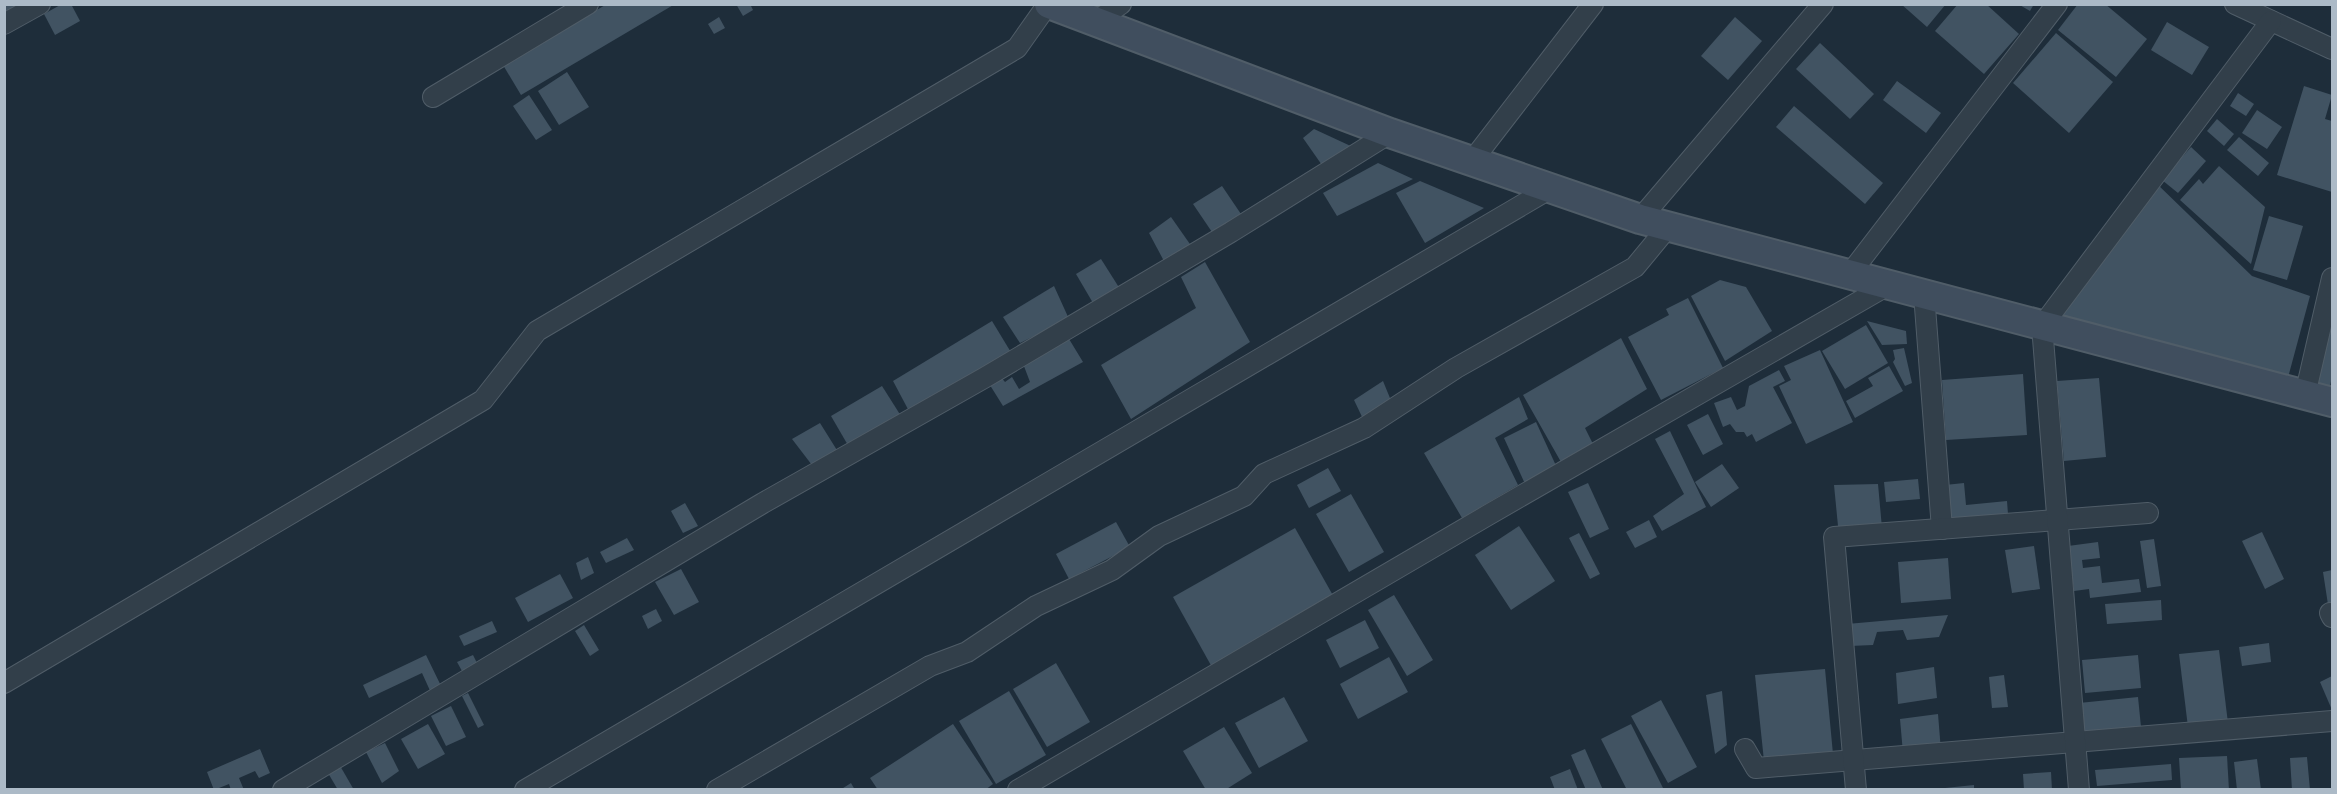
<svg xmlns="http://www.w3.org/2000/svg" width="2337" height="794" viewBox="0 0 2337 794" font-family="'Noto Sans',sans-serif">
  <rect width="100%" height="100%" fill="#1e2d3a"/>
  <g fill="#415362">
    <polygon points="4,4 20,4 4,13"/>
    <polygon points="62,4 71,4 80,21 55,35 44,14"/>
    <polygon points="607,4 675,4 521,95 503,65"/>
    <polygon points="736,4 750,4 753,10 743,16"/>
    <polygon points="1901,4 1946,4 1927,27"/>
    <polygon points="1958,4 1986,4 2019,34 1984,74 1935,31"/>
    <polygon points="2018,4 2034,4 2030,11"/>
    <polygon points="2078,4 2105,4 2147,39 2116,77 2058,30"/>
    <polygon points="719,17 725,28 714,34 708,24"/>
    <polygon points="1735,17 1762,41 1728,80 1701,56"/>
    <polygon points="2167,22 2209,47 2192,75 2151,50"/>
    <polygon points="2056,33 2113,82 2069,133 2013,83"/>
    <polygon points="1820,43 1874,94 1850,119 1796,69"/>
    <polygon points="567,72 589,107 559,125 538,91"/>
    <polygon points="1897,81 1941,113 1926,133 1883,100"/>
    <polygon points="2304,86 2332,95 2325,119 2332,121 2332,192 2277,175"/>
    <polygon points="2238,93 2254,104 2246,116 2230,106"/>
    <polygon points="529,95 552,130 536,140 513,106"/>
    <polygon points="1794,106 1883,183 1865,204 1776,127"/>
    <polygon points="2257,110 2282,127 2267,149 2242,133"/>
    <polygon points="2217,119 2234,134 2224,146 2207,131"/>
    <polygon points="1314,129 1355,148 1324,168 1303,138"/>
    <polygon points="2239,137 2269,163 2258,176 2227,150"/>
    <polygon points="2191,147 2206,161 2178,193 2162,180"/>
    <polygon points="1378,163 1413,179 1337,216 1323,193"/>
    <polygon points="2219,166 2265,207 2251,264 2180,200 2199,179 2203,184"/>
    <polygon points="1420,181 1484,208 1425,243 1396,193"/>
    <polygon points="2155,182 2252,276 2310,296 2286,385 2053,321"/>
    <polygon points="1222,186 1243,217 1214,235 1193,204"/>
    <polygon points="2269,216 2303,226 2287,280 2253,270"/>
    <polygon points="1171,217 1192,247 1165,263 1149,233"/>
    <polygon points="1101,259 1120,289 1093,303 1076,274"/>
    <polygon points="1205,262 1250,342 1131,419 1101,365 1196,308 1181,277"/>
    <polygon points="1720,280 1746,287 1772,331 1725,361 1691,296"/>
    <polygon points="1054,286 1069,319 1020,343 1003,317"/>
    <polygon points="1688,298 1723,368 1661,400 1628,337 1669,315 1666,309"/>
    <polygon points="2332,302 2332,376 2329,392 2310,387"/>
    <polygon points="992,321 1012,354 910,413 893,381"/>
    <polygon points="1867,321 1906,331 1907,344 1882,345"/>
    <polygon points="1866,325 1888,363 1845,389 1822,351"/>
    <polygon points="1066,334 1083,362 1003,406 988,382 999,375 1005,382 1012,377 1019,389 1030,382 1022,361"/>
    <polygon points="1621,338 1647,389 1585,428 1593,444 1561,462 1523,395"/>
    <polygon points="1904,348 1912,383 1905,386 1893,362 1895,359 1893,350"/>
    <polygon points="1820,350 1853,422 1806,444 1779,386 1791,380 1784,366"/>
    <polygon points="1889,366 1903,391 1855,418 1846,401 1873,386 1868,378"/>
    <polygon points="1779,370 1785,381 1773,387 1792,423 1756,442 1752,434 1747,437 1744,432 1736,432 1730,424 1723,427 1714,403 1731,397 1737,410 1745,406 1749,386"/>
    <polygon points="2023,374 2027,435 1946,440 1942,380"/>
    <polygon points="2099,378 2106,457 2064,461 2057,381"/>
    <polygon points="1383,381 1392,403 1364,421 1354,400"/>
    <polygon points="882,386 901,416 849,447 831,416"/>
    <polygon points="1519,397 1528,419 1495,438 1518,485 1462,518 1424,453"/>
    <polygon points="1708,414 1723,444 1703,455 1687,425"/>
    <polygon points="1536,422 1558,470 1526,486 1504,438"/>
    <polygon points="820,423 840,455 815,469 792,439"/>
    <polygon points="1670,431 1706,507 1662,531 1653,516 1684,494 1655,439"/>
    <polygon points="1722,464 1739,488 1711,507 1695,482"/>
    <polygon points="1328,468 1341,491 1309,508 1297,485"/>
    <polygon points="1918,479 1920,499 1886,502 1884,482"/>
    <polygon points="1588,483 1609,529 1590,538 1568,492"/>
    <polygon points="1964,483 1966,505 2007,501 2008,514 1949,520 1945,485"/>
    <polygon points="1878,484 1882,528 1838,526 1834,485"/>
    <polygon points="1351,494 1384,552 1349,572 1316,514"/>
    <polygon points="685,503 698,526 683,533 671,511"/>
    <polygon points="1649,520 1657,537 1635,548 1626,532"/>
    <polygon points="1116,522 1130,547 1069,579 1056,554"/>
    <polygon points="1519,526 1555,581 1511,610 1475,555"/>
    <polygon points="1295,528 1335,599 1213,669 1173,597"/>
    <polygon points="2262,532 2284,579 2265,589 2242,541"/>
    <polygon points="1579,533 1600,574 1590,579 1569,538"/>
    <polygon points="627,538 634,550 606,563 600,552"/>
    <polygon points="2154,539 2161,586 2147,588 2140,541"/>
    <polygon points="2098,542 2100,558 2082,560 2083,568 2100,566 2102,583 2139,579 2141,592 2090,598 2089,589 2074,591 2068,546"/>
    <polygon points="2034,546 2040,589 2012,593 2005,550"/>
    <polygon points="588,557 594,573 581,580 576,563"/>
    <polygon points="1948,558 1951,599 1901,603 1898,562"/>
    <polygon points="681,569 699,602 674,615 655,582"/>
    <polygon points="2332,570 2332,610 2329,611 2323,572"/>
    <polygon points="560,574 573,598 528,622 515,598"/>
    <polygon points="1394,595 1433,660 1407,676 1368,610"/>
    <polygon points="2161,600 2162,620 2107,624 2105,604"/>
    <polygon points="656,609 662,621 648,629 642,616"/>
    <polygon points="1948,615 1939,637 1907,640 1903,630 1877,632 1873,645 1850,646 1847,624"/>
    <polygon points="1365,620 1379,648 1340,668 1326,640"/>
    <polygon points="492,621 497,632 464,646 459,636"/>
    <polygon points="584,625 599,650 590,656 575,631"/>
    <polygon points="2269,643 2271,662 2242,666 2239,647"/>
    <polygon points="2219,650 2228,723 2188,727 2179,654"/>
    <polygon points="426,655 443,690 432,695 422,673 369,698 363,685"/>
    <polygon points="473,655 477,663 462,671 457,662"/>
    <polygon points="2138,655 2141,688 2085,693 2082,660"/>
    <polygon points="1389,657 1408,692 1358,719 1340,684"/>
    <polygon points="1056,663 1090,722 1047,747 1013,689"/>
    <polygon points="1934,667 1937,698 1898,704 1896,673"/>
    <polygon points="1825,669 1833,754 1764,761 1755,675"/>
    <polygon points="2004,675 2008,707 1992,708 1989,677"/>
    <polygon points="2332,676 2332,710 2320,682"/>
    <polygon points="1009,691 1046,755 996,784 959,721"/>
    <polygon points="1722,691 1727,745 1715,754 1706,695"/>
    <polygon points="468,693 484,725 478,728 462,696"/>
    <polygon points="1284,697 1308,741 1259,768 1235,723"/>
    <polygon points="2138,697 2141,727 2082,733 2079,703"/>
    <polygon points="1661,700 1697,767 1668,783 1631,716"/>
    <polygon points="451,706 466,737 446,746 431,716"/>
    <polygon points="1938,714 1941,751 1903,753 1900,719"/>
    <polygon points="428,724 445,754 418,769 401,739"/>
    <polygon points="953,724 993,784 985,790 878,790 870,778"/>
    <polygon points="1631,724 1664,790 1627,790 1601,739"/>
    <polygon points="1224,727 1252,773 1225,790 1206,790 1183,751"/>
    <polygon points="385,743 399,771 382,783 366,752"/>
    <polygon points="260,749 270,773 259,778 255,771 239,778 244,790 231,790 229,784 214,790 207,772"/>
    <polygon points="1585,749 1603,790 1586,790 1571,755"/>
    <polygon points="2227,756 2229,790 2181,790 2179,758"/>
    <polygon points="2307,757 2310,790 2292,790 2290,758"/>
    <polygon points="2257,759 2261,790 2237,790 2234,762"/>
    <polygon points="339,764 354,790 338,790 328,773"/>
    <polygon points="2171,764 2172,780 2097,786 2095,770"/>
    <polygon points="1570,769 1578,790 1555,790 1550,777"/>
    <polygon points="2051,772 2052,790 2024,790 2023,774"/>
    <polygon points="851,783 855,790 840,790"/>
    <polygon points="1974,785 1974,790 1945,790 1945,788"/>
  </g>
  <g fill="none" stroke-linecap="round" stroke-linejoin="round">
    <g stroke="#505d68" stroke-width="22">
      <g id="street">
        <polyline points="2235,4 2332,49"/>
        <polyline points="1095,22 1121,4"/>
        <polyline points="4,24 40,4"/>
        <polyline points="433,97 588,4"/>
        <polyline points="1472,161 1593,4"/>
        <polyline points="1640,219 1823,4"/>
        <polyline points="1849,275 2057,4"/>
        <polyline points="1924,294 1942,529"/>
        <polyline points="2305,395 2332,278"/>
        <polyline points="2330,613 2332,617"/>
        <polyline points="4,683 483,400 537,331 1017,48 1048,4"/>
        <polyline points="1745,749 1756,768 2332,721"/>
        <polyline points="283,790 763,503 984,378 1231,232 1390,133"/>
        <polyline points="525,790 1551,188"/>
        <polyline points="717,790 930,666 967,652 1036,606 1112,570 1159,536 1244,496 1264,474 1364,428 1456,368 1635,267 1668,227"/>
        <polyline points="1018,790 1488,515 1888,285"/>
        <polyline points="1856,790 1834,537 2148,513"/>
        <polyline points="2079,790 2042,326 2271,21"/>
      </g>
    </g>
    <g stroke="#505d68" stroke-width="32">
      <polyline id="secondary" points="1049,4 1390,133 1640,219 2332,402"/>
    </g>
    <use href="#street" stroke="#323f4a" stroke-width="20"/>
    <use href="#secondary" stroke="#404e5e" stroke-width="28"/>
  </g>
  <rect width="2337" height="794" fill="none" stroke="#acbac7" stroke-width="12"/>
</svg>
